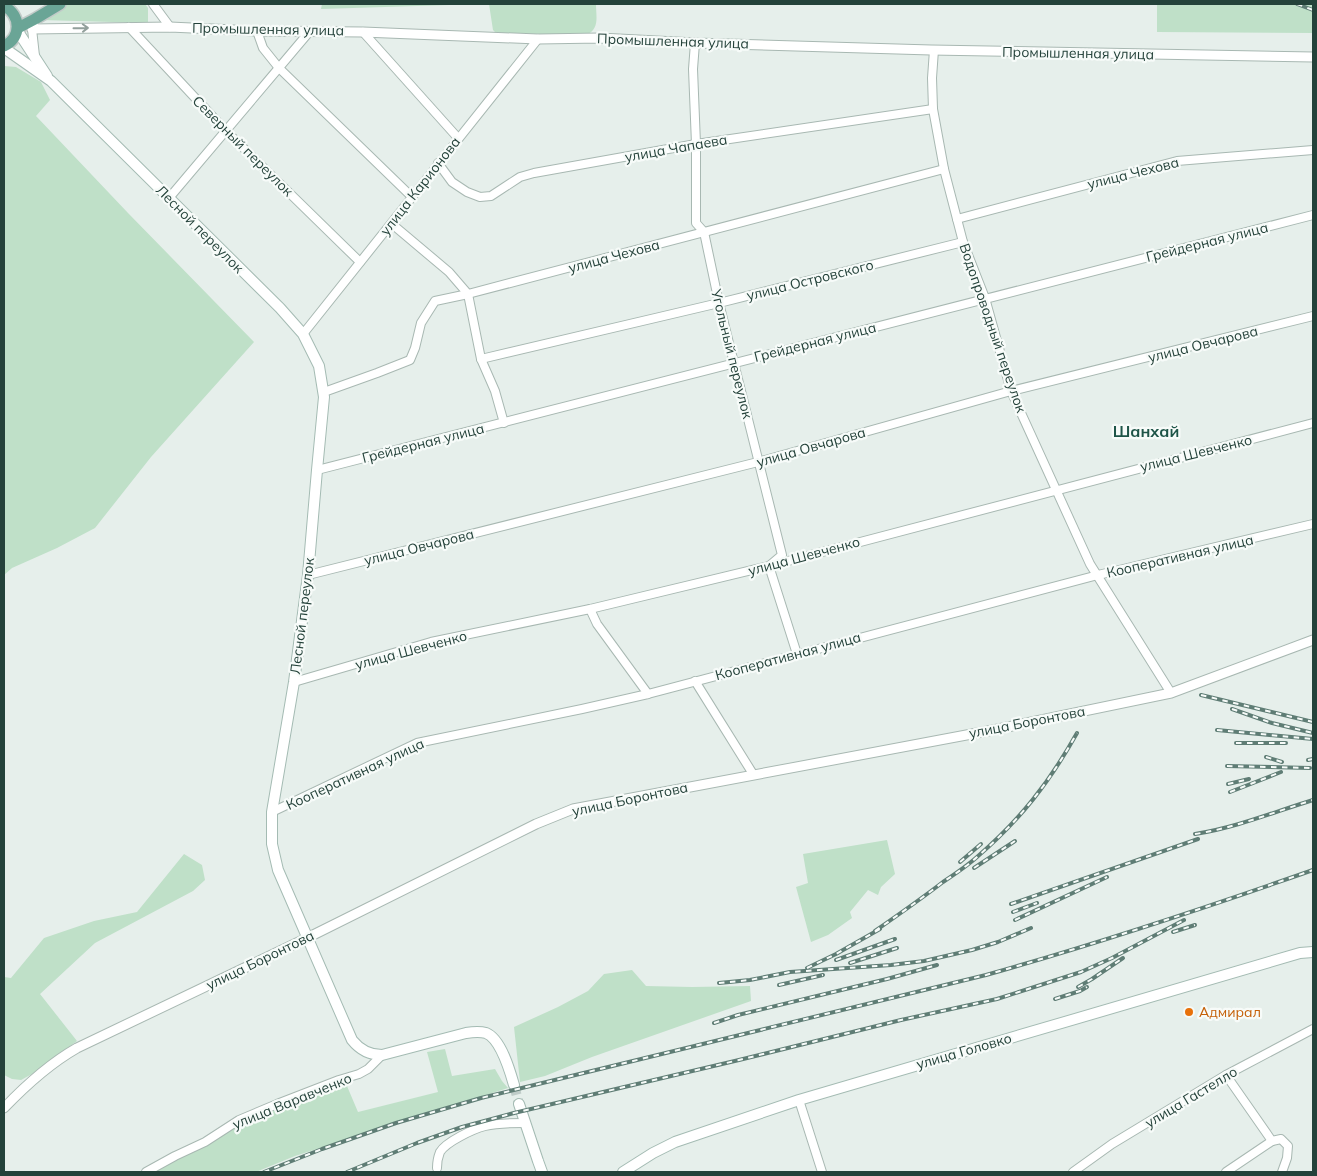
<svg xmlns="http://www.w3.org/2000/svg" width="1317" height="1176" viewBox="0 0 1317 1176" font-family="Mulish,sans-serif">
  <rect width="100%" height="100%" fill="#e6efeb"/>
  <g fill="#bfe0c8">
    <polygon points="66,4 145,4 148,8 148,23 41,20 50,12"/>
    <polygon points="322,4 481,4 321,9"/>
    <path d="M489 4H596C596 17 600 29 586 35L496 33 493 30Z"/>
    <polygon points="1157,4 1313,4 1313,33 1157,32"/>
    <polygon points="4,66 16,67 41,82 50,100 36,116 128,213 254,342 151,457 95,528 57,548 12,568 4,575"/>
    <polygon points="887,840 895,874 881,887 878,895 868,890 850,912 852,918 828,935 811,942 796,887 808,883 803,854"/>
    <polygon points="184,854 202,865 205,880 193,891 95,943 40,994 77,1041 32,1074 21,1080 12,1079 4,1075 4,977 11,978 44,938 94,921 137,912"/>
    <polygon points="632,970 646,986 692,987 750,986 751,1001 592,1057 545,1076 520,1082 514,1027 558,1007 588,991 604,974"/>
    <polygon points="445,1049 452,1076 495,1069 502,1081 508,1088 295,1156 256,1172 146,1172 239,1120 344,1079 358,1112 438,1092 427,1052"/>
  </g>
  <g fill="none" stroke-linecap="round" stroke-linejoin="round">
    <polyline stroke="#bfccc8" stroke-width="10" stroke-dasharray="10 5" stroke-linecap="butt" points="514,1085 519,1104"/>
    <g stroke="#a8b8b2" stroke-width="10">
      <g id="minor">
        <polyline points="153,4 170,27"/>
        <polyline points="34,23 32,29 35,56"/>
        <polyline points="129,27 226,131 360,262"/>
        <polyline points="257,31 263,48 279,68 412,197"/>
        <polyline points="363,32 458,138"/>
        <polyline points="695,43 693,69 696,144 696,223 704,232 719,303 782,555 769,566 797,654"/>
        <polyline points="934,50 932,78 933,109 944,169 963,242 985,298 1011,391 1090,564 1171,693"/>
        <polyline points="438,163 452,182 467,192 480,197 491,196 520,177 534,173 696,144 933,109"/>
        <polyline points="169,198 310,31"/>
        <polyline points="957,219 1177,161 1313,150"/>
        <polyline points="392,224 449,272 468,294 481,359 495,391 504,423"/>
        <path d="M303 334C382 236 459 137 538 39"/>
        <polyline points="481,359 719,303 963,242"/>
        <polyline points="324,392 377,373 410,360 415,348 421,323 435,301 468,294 944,169"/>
        <polyline points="317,470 1313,215"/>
        <polyline points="308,575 758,462 1011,391 1313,316"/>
        <polyline points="590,609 597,624 648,694"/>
        <polyline points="695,681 753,774"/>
        <polyline points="294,682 431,642 590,609 769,566 1313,423"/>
        <polyline points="272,812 417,743 582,709 648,694 1098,575 1313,524"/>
        <polyline points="1226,1075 1272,1141 1281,1139 1288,1146 1287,1158 1282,1172"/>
        <polyline points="799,1100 822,1172"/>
        <path d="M437 1168C437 1162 438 1157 440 1152 446 1142 473 1129 485 1126 498 1123 511 1123 525 1123"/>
        <polyline points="146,1172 175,1156 205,1142 239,1120 277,1104 339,1080 359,1074 368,1069 382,1055"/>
        <polyline points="1073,1172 1112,1144 1226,1075 1313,1029"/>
        <polyline points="1226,1172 1272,1141"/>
      </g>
    </g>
    <g stroke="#a8b8b2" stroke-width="11">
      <g id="tertiary">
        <polyline points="32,29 170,27 257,31 363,32 538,39 600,38 695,43 931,50 1313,57"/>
        <path d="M4 1108C26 1085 49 1064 77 1048L307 938 536 824 573 809 993 730 1171 693 1313 640"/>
      </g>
    </g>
    <g stroke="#a4bbb3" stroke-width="12">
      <g id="secondary">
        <polyline points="17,30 47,76"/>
        <path d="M4 48 51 81 280 308 303 334 319 366 324 397 317 470 308 575 294 682 272 812V844L278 870 352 1040C360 1050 369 1055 382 1055L466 1033C472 1032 479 1031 486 1033 501 1039 510 1071 514 1085"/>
        <polyline points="519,1104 538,1161 542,1172"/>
        <polyline points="623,1172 653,1153 675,1142 799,1100 1300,953 1313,952"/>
      </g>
    </g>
    <g stroke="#c2cac8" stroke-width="14">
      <g id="primary">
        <path d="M4 6C21 15 22 38 4 46"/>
        <polyline points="18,28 35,19 60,4"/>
      </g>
    </g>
    <use href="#minor" stroke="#fff" stroke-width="8"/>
    <use href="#tertiary" stroke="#fff" stroke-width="9"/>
    <use href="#secondary" stroke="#fff" stroke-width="10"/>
    <use href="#primary" stroke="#6aa596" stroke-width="11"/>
    <g stroke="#5f7d75" stroke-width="4">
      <g id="rail">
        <polyline points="1297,4 1313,10"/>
        <polyline points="1201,695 1313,722"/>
        <polyline points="1232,709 1272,723 1313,733"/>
        <polyline points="1217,730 1313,739"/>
        <polyline points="1236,743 1286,743"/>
        <polyline points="1266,757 1282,762"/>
        <polyline points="1308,760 1313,759"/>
        <polyline points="1227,766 1310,768"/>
        <polyline points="1228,784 1249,779"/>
        <polyline points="1230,792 1281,772"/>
        <path d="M1195 834C1235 828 1274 812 1313 800"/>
        <polyline points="960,862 981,844"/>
        <polyline points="974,868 1015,841"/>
        <polyline points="1011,904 1198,839"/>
        <polyline points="1013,912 1037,903"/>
        <polyline points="1015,920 1107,877"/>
        <path d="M875 931C898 915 921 899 943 882 955 874 967 866 977 857 1020 820 1049 783 1077 733"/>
        <polyline points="1173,932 1195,925"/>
        <polyline points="836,960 895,939"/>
        <polyline points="850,963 897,948"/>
        <polyline points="807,968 836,954 880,929"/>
        <polyline points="719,983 750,980 790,972 891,965 924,961 972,950 998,942 1031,928"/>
        <polyline points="779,985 823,975"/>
        <polyline points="1078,987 1092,979 1123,958"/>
        <polyline points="1055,999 1080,991 1087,987"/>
        <polyline points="714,1023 738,1015 887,979 937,965"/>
        <path d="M264 1172 322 1149 396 1123 481 1098 986 975C1096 944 1205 908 1313 870"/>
        <polyline points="347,1172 417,1143 462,1127 514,1113 739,1060 901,1020 997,999 1081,972 1112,958 1184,920"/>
      </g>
    </g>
    <use href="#rail" stroke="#f7fbf9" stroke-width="2" stroke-dasharray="5.5" stroke-linecap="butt"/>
  </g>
  <defs><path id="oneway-shaft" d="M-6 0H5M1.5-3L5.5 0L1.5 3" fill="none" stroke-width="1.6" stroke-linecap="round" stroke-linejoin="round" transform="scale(1.25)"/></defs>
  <use stroke="#92a09c" href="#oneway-shaft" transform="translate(81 28) rotate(-1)"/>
  <circle fill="#e8710a" stroke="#f7fbf9" stroke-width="2" cx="1189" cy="1012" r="5"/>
  <g text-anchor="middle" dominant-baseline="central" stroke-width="4.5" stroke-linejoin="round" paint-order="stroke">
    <g font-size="14" fill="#24423a" stroke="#f7fbf9">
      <text transform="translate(268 29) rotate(1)">Промышленная улица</text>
      <text transform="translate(673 41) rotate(2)">Промышленная улица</text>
      <text transform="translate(1078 53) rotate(1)">Промышленная улица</text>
      <text transform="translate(243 146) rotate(45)">Северный переулок</text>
      <text transform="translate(676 148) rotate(-10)">улица Чапаева</text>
      <text transform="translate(1133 173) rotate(-14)">улица Чехова</text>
      <text transform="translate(420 186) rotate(-52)">улица Карионова</text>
      <text transform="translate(200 229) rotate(45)">Лесной переулок</text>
      <text transform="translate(1207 242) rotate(-14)">Грейдерная улица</text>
      <text transform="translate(614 256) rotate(-15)">улица Чехова</text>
      <text transform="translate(810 280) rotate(-14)">улица Островского</text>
      <text transform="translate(993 328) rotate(71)">Водопроводный переулок</text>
      <text transform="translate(815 342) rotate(-14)">Грейдерная улица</text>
      <text transform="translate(1203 344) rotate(-14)">улица Овчарова</text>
      <text transform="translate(732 354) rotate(76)">Угольный переулок</text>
      <text transform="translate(423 443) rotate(-14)">Грейдерная улица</text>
      <text transform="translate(811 447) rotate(-16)">улица Овчарова</text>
      <text transform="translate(1196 453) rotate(-14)">улица Шевченко</text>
      <text transform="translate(419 547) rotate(-14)">улица Овчарова</text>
      <text transform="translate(804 556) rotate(-15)">улица Шевченко</text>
      <text transform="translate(1180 556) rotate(-13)">Кооперативная улица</text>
      <text transform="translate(302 616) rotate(-83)">Лесной переулок</text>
      <text transform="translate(411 650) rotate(-15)">улица Шевченко</text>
      <text transform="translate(788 656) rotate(-15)">Кооперативная улица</text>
      <text transform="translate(1027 722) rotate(-11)">улица Боронтова</text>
      <text transform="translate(355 774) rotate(-25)">Кооперативная улица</text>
      <text transform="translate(630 799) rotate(-12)">улица Боронтова</text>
      <text transform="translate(260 960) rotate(-26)">улица Боронтова</text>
      <text transform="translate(964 1051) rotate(-16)">улица Головко</text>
      <text transform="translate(1191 1097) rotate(-31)">улица Гастелло</text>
      <text transform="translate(292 1101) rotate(-22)">улица Варавченко</text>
    </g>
    <g font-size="14" fill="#c56008" stroke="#f7fbf9" text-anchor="start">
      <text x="1199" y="1012">Адмирал</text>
    </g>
    <g font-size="16" font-weight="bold" fill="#1f5548" stroke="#f7fbf9">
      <text x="1146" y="431">Шанхай</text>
    </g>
  </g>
  <rect width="1317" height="1176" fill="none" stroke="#24423a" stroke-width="10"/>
</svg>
